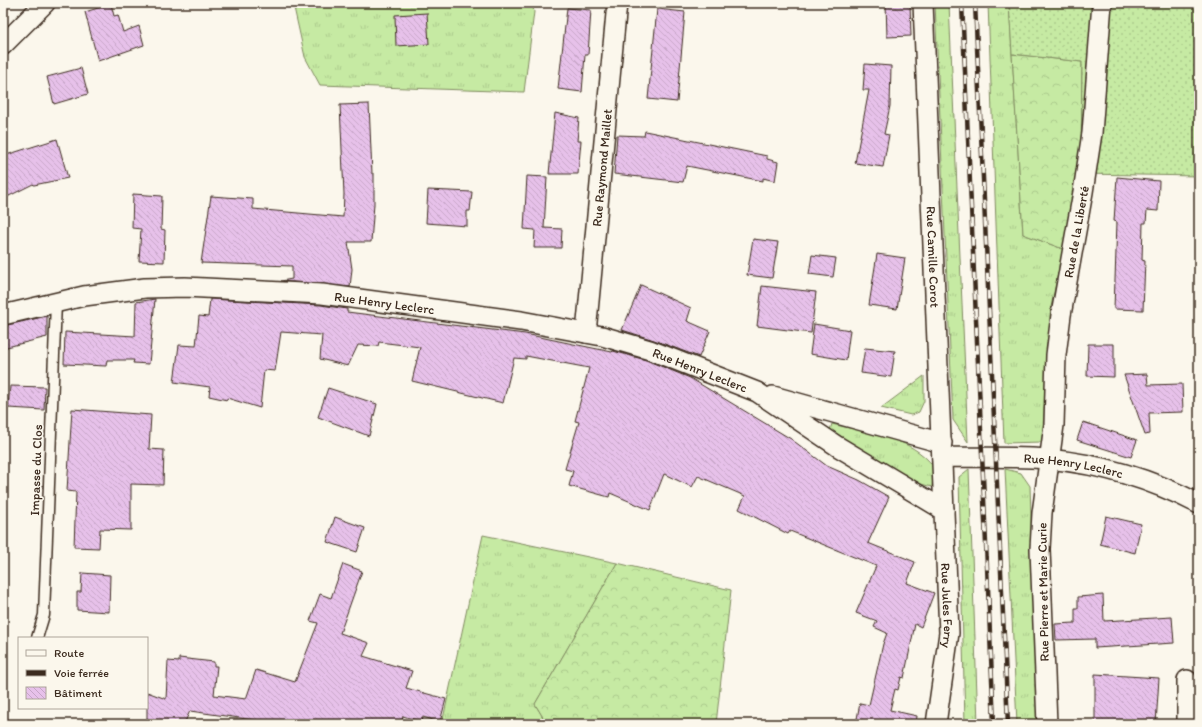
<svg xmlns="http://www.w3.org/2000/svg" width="1202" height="727" viewBox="0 0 1202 727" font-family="Itim,sans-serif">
  <defs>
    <pattern id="grass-tufts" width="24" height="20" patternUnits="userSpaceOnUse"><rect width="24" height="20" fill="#c6eaa3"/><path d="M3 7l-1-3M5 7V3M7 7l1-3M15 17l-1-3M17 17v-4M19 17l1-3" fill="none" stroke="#abc98c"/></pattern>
    <pattern id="forest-crowns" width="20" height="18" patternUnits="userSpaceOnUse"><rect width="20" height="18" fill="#c6eaa3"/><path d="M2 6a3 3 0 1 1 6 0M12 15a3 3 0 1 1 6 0" fill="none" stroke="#abc98c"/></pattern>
    <pattern id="garden-dots" width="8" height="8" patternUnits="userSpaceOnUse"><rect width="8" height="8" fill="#c6eaa3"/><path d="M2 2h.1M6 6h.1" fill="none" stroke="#abc98c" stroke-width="1.8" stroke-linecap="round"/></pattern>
    <pattern id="building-back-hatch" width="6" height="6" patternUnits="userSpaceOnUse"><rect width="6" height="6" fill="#e7c1ea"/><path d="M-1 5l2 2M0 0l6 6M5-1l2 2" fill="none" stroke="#c7a6c8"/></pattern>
  </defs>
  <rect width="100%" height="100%" fill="#fbf7ec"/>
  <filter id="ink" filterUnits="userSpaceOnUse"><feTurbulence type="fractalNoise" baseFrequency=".025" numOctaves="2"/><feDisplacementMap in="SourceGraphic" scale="8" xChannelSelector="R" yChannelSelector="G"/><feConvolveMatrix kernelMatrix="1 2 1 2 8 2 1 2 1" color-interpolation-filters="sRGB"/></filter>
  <g filter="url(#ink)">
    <g fill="url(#grass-tufts)" stroke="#808a60">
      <polygon points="293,3 532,3 534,12 524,92 320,85 305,57"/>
      <polygon points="935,3 949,3 968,442 953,420"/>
      <polygon points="988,3 1009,3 1023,234 1063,249 1051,307 1042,442 1004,443"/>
      <polygon points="924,376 924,401 919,412 911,415 881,408"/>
      <path d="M832 424C867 433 911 436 934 467L932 487 921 484 829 433Z"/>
      <polygon points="969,469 978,724 965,724 959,477"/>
      <polygon points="1005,469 1021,473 1030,486 1038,724 1017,724"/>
      <polygon points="483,535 617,563 535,704 547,724 442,724"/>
    </g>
    <g fill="url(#forest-crowns)" stroke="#808a60">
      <polygon points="1012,54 1082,62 1081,174 1063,249 1023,234"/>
      <polygon points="617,563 731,590 716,724 547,724 535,704"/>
    </g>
    <polygon fill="url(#garden-dots)" stroke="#808a60" points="1009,3 1199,3 1199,176 1081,174 1082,62 1012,54"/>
    <g fill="url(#building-back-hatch)" stroke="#3b2a1e">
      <polygon points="886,3 910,3 911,36 887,37"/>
      <polygon points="111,4 114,16 118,15 123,32 139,26 144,45 98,61 85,12"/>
      <polygon points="567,8 591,10 588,55 585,55 582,92 558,89"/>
      <polygon points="657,9 685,12 677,102 648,99"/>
      <polygon points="427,13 429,44 396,46 395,15"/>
      <polygon points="865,64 891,66 890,106 884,134 889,135 883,167 855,163 869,90 863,90"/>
      <polygon points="81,68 88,94 54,104 47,77"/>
      <polygon points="369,104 372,174 374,174 374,204 371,242 348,242 352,269 350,287 281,281 292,279 292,266 201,263 211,196 253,199 253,209 343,217 344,194 340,105"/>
      <polygon points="555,113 579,118 577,141 581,141 578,174 549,174"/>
      <polygon points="645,131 767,156 767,159 778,162 775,181 763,178 763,181 687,166 683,182 614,174 617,135 644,136"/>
      <polygon points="57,139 68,178 34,185 33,184 3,199 3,156"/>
      <polygon points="527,176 547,177 544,228 562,229 561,248 534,248 535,230 524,229"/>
      <polygon points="1117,177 1159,181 1158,211 1147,210 1146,223 1143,223 1142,260 1145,261 1143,310 1114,309 1117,222 1114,221"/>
      <polygon points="428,190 472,192 470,211 467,211 467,226 426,223"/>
      <polygon points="133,194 162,196 161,229 165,230 164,262 139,261 141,229 132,228"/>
      <polygon points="753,239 778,242 772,278 747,275"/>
      <polygon points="877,254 905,258 897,309 869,305"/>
      <polygon points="812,255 836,258 833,277 809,274"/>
      <polygon points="641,285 691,308 687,321 710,331 699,357 654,340 622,330"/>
      <polygon points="762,286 816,292 811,333 757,326"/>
      <polygon points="155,299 149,364 133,363 134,360 107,360 106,366 64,364 65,332 135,336 136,302"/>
      <polygon points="210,299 321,305 347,309 347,312 525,334 612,352 613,351 646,360 690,378 791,439 827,466 859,480 889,497 868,543 915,562 907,583 934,593 921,627 915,624 904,678 901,677 898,690 895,689 890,710 917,716 916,724 856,724 860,703 869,705 883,644 887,633 874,627 877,621 856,613 876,566 790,531 788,534 739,509 745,496 698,476 692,487 664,474 650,510 610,493 609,497 569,486 573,471 565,469 579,422 575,421 589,368 526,356 526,359 514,358 503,403 412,381 420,347 379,342 378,346 358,345 348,366 320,359 322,335 281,332 275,371 264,370 260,408 227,398 227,400 209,396 210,387 174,382 179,345 196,346 199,316 208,317"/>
      <polygon points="47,316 47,337 3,348 3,326"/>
      <polygon points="814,324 850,330 846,360 810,354"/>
      <polygon points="1088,344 1114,344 1114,377 1087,376"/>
      <polygon points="865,348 895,351 891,377 861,373"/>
      <polygon points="1147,374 1148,385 1182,384 1183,412 1149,413 1150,434 1145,435 1124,375"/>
      <polygon points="10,386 45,387 44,410 8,408"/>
      <polygon points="328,388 377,404 369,436 318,417"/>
      <polygon points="72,409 151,415 149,449 164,450 163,485 131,484 131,530 100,529 99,548 74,547 76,492 67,491"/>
      <polygon points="1083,422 1137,440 1131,457 1077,440"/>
      <polygon points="1106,516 1141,524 1135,553 1100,544"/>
      <polygon points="335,517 365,528 357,552 327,542"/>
      <polygon points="343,564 362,571 340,633 369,643 363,656 412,671 406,688 446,699 440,722 423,717 422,722 403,716 401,724 282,724 190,711 184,724 147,724 147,692 166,699 168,661 179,662 179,658 214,662 214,666 217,666 214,695 246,699 256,670 295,682 318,623 310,621 320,594 331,598"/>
      <polygon points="82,573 110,575 109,612 77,610 77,592 81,592"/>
      <polygon points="1103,595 1104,621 1172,617 1174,643 1095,648 1095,639 1056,640 1055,624 1075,623 1075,608 1078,608 1078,597"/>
      <polygon points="1095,674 1159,678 1156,724 1095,724"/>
    </g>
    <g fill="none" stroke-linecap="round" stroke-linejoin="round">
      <g stroke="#3b2a1e" stroke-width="13">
        <polyline id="lane" points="37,638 44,615 56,302"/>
      </g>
      <g stroke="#3b2a1e" stroke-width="22">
        <g id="street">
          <path id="s1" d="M923 3 949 633 936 724"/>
          <polyline points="3,45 45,3"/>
          <path id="s2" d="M3 315 84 296 145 288 185 287 322 294 521 321 602 336 650 350 757 392 837 446 944 510"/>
          <path id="s3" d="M586 333 617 3"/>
          <polyline points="773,396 942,443"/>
          <path id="s4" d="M942 457C977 458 1013 456 1048 459 1100 464 1153 480 1199 504"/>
          <polyline points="1187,680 1187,724"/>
          <path id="s5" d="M1047 724 1040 549 1042 513 1054 425 1056 355 1061 315 1083 192 1092 133 1102 3"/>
        </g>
      </g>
      <use href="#lane" stroke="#fbf7ec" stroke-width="10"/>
      <use href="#street" stroke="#fbf7ec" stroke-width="19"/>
      <g stroke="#3b2a1e" stroke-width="4.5">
        <g id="rail">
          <polyline points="962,3 994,724"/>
          <polyline points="975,3 1008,724"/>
        </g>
      </g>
      <use href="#rail" stroke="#fbf7ec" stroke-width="3" stroke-dasharray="9" stroke-linecap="butt"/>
    </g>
  </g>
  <g text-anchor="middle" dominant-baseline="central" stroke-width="3" stroke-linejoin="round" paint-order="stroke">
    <g font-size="13" fill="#3b2a1e" stroke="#fbf7ec">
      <text stroke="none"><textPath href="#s3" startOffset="166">Rue Raymond Maillet</textPath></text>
      <text stroke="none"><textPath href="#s5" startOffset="495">Rue de la Liberté</textPath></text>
      <text stroke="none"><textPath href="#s1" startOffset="254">Rue Camille Corot</textPath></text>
      <text stroke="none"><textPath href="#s2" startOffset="385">Rue Henry Leclerc</textPath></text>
      <text stroke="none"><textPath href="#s2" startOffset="709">Rue Henry Leclerc</textPath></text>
      <text stroke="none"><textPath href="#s4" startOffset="132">Rue Henry Leclerc</textPath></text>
      <text transform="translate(36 470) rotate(-88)">Impasse du Clos</text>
      <text transform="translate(1043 592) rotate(-91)">Rue Pierre et Marie Curie</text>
      <text stroke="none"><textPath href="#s1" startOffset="603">Rue Jules Ferry</textPath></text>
    </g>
  </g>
  <rect width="1202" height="727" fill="none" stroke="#fbf7ec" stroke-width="16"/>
  <rect x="8" y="8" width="1186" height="711" fill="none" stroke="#3b2a1e" stroke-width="1.5" filter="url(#ink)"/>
  <rect x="18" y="637" width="130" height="72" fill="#fbf7ec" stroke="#aea59a"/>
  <rect x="26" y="650" width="20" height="6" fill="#fbf7ec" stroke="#aea59a"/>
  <text x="54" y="657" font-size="12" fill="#3b2a1e">Route</text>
  <rect x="26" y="670" width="20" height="6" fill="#3b2a1e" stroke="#aea59a"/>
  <text x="54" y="677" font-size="12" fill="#3b2a1e">Voie ferrée</text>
  <rect x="26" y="687" width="20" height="12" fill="url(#building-back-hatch)" stroke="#aea59a"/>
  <text x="54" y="697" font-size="12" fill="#3b2a1e">Bâtiment</text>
</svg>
